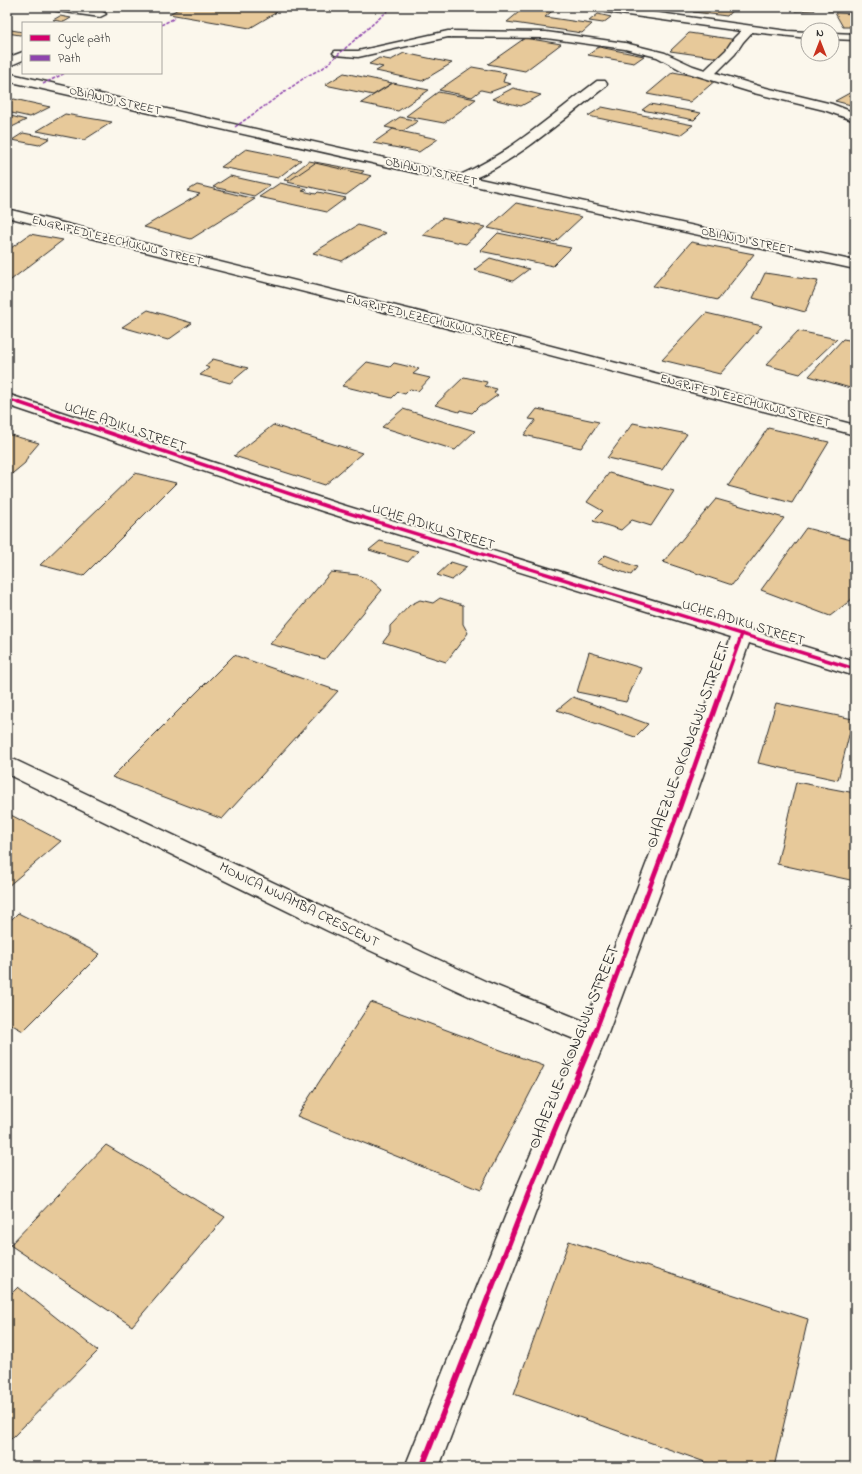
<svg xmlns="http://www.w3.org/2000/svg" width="862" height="1474" viewBox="0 0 862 1474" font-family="'Indie Flower',sans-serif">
  <rect width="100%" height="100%" fill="#fbf7ec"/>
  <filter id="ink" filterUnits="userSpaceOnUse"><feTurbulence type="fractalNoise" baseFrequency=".025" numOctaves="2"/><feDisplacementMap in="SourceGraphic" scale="8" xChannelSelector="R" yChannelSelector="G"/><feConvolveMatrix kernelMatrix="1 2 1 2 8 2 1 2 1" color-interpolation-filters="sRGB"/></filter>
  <g filter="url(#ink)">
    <g fill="#e7c99a" stroke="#2b2b2b">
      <polygon points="182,7 203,7 215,9 219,7 244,7 277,12 250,28 169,14"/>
      <polygon points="525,7 556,8 545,17 592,24 582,33 507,22"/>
      <polygon points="698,7 735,7 727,16 693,12"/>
      <polygon points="793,7 811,7 815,10 795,11"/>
      <polygon points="826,7 855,7 855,11 828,11"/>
      <polygon points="835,13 855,14 855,27 843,27"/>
      <polygon points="598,14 611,17 603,23 589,21"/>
      <polygon points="60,16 71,18 64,22 53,20"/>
      <polygon points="11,30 23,32 23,34 20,35 7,33"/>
      <polygon points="689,33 738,40 720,58 670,51"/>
      <polygon points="525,38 561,44 525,71 488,64"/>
      <polygon points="599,47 644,56 634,63 588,55"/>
      <polygon points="404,53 452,63 422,81 376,71 383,67 369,64 379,58 391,60"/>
      <polygon points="472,67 506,73 503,82 511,84 490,92 481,90 472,97 439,90"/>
      <polygon points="673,72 716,80 690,102 647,94"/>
      <polygon points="344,73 392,83 373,95 325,85"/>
      <polygon points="393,83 429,90 398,111 361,103"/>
      <polygon points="513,88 541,95 521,106 492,99"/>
      <polygon points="855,90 855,106 835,101"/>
      <polygon points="438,92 476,99 444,123 406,116"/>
      <polygon points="14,99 50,107 30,117 7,112 7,102"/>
      <polygon points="650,104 701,113 694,120 642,110"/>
      <polygon points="602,107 693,125 680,135 588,116"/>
      <polygon points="65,114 112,122 84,140 37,131"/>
      <polygon points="7,115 26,120 10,128 7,127"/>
      <polygon points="400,117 418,121 403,131 385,127"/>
      <polygon points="393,129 404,132 438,139 419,152 373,143"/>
      <polygon points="23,133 50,138 39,145 12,140"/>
      <polygon points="246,149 301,160 278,178 221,167"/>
      <polygon points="309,161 364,171 340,190 284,180"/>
      <polygon points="315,163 372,176 346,195 287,182"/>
      <polygon points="230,176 270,185 254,196 213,187"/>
      <polygon points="280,183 307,189 302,191 316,194 318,192 346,198 327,212 259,197"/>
      <polygon points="197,185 255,199 191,239 144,227 200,194 187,191"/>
      <polygon points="516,203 582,217 555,242 488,228"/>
      <polygon points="442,218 485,227 466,244 423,235"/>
      <polygon points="358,225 386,233 342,261 313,253"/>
      <polygon points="498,233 571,248 553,266 480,251"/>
      <polygon points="30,234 63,240 7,283 7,251"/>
      <polygon points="691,242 754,254 718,300 653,286"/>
      <polygon points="490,258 529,269 513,281 474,270"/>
      <polygon points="765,273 818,281 805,312 753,298"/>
      <polygon points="148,310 192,323 168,340 122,327"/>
      <polygon points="706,313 762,326 720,374 662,360"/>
      <polygon points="798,331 837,339 800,374 766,365"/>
      <polygon points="843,339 855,341 855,381 850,388 809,376"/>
      <polygon points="213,359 248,368 230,383 200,375 209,368 205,366"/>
      <polygon points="367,362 390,367 394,363 419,369 413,374 430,378 418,391 410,389 405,394 398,392 392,398 342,386"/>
      <polygon points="464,377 487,382 485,386 497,389 494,393 498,395 484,405 480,405 472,413 460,410 459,412 435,405"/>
      <polygon points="403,409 475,431 455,450 382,427"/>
      <polygon points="537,409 599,422 581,448 524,435 536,420 529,419"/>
      <polygon points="633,423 687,434 662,470 607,458"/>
      <polygon points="273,425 362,453 325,485 234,456"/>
      <polygon points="768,428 829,442 792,503 728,486"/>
      <polygon points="7,434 39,443 28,456 25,463 7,478"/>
      <polygon points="135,473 176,483 83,576 40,565"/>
      <polygon points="609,473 674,491 651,526 632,520 621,530 593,521 603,511 587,502"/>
      <polygon points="716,499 784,518 732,585 663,562"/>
      <polygon points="806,528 855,541 855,594 851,600 830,616 761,590"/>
      <polygon points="380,541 418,551 408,562 369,550"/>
      <polygon points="605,555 637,567 631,575 597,563"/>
      <polygon points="451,562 467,567 452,580 437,575"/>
      <polygon points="331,572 358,575 372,581 382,590 325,659 270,644"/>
      <polygon points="440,598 463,605 463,624 468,633 446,662 383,642 390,633 390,626 410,605 420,600 433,603"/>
      <polygon points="589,652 641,668 626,702 577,692"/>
      <polygon points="234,655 338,691 222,819 112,777"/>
      <polygon points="573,697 648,724 635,737 557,710"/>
      <polygon points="776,703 853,719 838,780 758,763"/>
      <polygon points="796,782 855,793 855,881 777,864"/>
      <polygon points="7,813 61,841 7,887"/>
      <polygon points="18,913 100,954 23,1031 7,1022 7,924"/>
      <polygon points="371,1002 544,1066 480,1190 297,1116"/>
      <polygon points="106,1145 225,1217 132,1326 10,1245"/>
      <polygon points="569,1241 808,1319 774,1467 719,1467 514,1394"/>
      <polygon points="18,1287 98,1351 7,1443 7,1298"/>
    </g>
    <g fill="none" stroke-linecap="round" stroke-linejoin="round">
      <g stroke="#2b2b2b" stroke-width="3">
        <g id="minor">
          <path d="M46 7C57 7 99 6 106 14L100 17 51 10Z"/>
          <polygon points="587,7 616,7 788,31 808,32 808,38 752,32 743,42 735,54 716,73 762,87 832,104 855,113 855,121 824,110 754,93 685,72 657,57 625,49 546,38 448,37 358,57 335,55 333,53 335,51 358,51 448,31 546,32 625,43 665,53 693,66 705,70 726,50 734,38 741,31 592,10"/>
          <polygon points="832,33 855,34 855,40 832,39"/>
          <polygon points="23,52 23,60 7,67 7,58"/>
          <path d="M7 73 460 175C510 153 553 114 597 81H605L607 84 605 87C564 118 522 157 475 178L855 261V269L461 183 7 81Z"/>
          <polygon points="7,209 436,316 855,425 855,435 424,322 7,217"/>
          <polygon points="7,394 336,503 855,662 855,676 749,643 692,807 607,1036 547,1182 439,1467 405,1467 519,1182 579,1041 469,996 328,931 7,774 7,758 15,760 346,917 487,982 586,1022 668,807 731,637 322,511 7,405"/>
        </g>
      </g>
      <use href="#minor" fill="#fbf7ec" fill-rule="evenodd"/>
      <g stroke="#8e44ad" stroke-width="1.5" stroke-dasharray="3.5 1.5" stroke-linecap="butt">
        <polyline points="161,25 175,18"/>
        <polyline points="43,84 65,73"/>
        <polyline points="235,127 307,76 323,68 392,7"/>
      </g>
      <g stroke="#fbf7ec" stroke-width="4.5">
        <polyline id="cycleway-far3" points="7,399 20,403"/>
      </g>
      <g stroke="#fbf7ec" stroke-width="5.5">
        <g id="cycleway-far2">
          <polyline points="17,402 329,507 855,669"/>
          <polyline points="724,684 742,634"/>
        </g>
      </g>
      <g stroke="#fbf7ec" stroke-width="7">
        <polyline id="cycleway-far1" points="594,1035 680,807 724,683"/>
      </g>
      <g stroke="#fbf7ec" stroke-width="8">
        <polyline id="cycleway" points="422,1467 533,1182 595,1034"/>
      </g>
      <use href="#cycleway-far3" stroke="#d6006c" stroke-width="3"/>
      <use href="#cycleway-far2" stroke="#d6006c" stroke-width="3.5"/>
      <use href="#cycleway-far1" stroke="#d6006c" stroke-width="4.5"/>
      <use href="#cycleway" stroke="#d6006c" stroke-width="5.5"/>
    </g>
  </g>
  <g text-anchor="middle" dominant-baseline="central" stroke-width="4" stroke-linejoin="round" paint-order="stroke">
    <g font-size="12" fill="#2b2b2b" stroke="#fbf7ec">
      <text transform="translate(115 101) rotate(13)">OBIANIDI STREET</text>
      <text transform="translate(431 172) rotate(13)">OBIANIDI STREET</text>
      <text transform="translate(117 241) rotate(14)">ENGR.IFEDI EZECHUKWU STREET</text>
      <text transform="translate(747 241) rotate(12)">OBIANIDI STREET</text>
      <text transform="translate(431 320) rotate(14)">ENGR.IFEDI EZECHUKWU STREET</text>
      <text transform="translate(745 401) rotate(15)">ENGR.IFEDI EZECHUKWU STREET</text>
    </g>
    <g font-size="14" fill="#2b2b2b" stroke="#fbf7ec">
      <text transform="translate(125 427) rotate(19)">UCHE ADIKU STREET</text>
      <text transform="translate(433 527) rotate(17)">UCHE ADIKU STREET</text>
      <text transform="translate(743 623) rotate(17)">UCHE ADIKU STREET</text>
      <text transform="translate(299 905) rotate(26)">MONICA NWAMBA CRESCENT</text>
    </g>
    <g font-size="17" fill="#2b2b2b" stroke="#fbf7ec">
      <text transform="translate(688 745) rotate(-70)">OHAEZUE OKONGWU STREET</text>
      <text transform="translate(574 1047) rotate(-68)">OHAEZUE OKONGWU STREET</text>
    </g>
  </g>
  <rect width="862" height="1474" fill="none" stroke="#fbf7ec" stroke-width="24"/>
  <rect x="12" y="12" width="838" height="1450" fill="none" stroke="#2b2b2b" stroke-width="1.5" filter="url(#ink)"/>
  <rect x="22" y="22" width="140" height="52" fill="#fbf7ec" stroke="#a8a59f"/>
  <rect x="30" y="35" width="20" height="6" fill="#d6006c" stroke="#a8a59f"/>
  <text x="58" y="42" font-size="12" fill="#2b2b2b">Cycle path</text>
  <rect x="30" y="55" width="20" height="6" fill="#8e44ad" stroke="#a8a59f"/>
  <text x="58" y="62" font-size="12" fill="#2b2b2b">Path</text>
  <g transform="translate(820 42)"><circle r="19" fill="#fbf7ec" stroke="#a8a59f"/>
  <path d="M0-3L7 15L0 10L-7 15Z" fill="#c8321e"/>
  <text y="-6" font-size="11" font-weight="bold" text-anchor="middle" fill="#2b2b2b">N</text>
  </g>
</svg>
